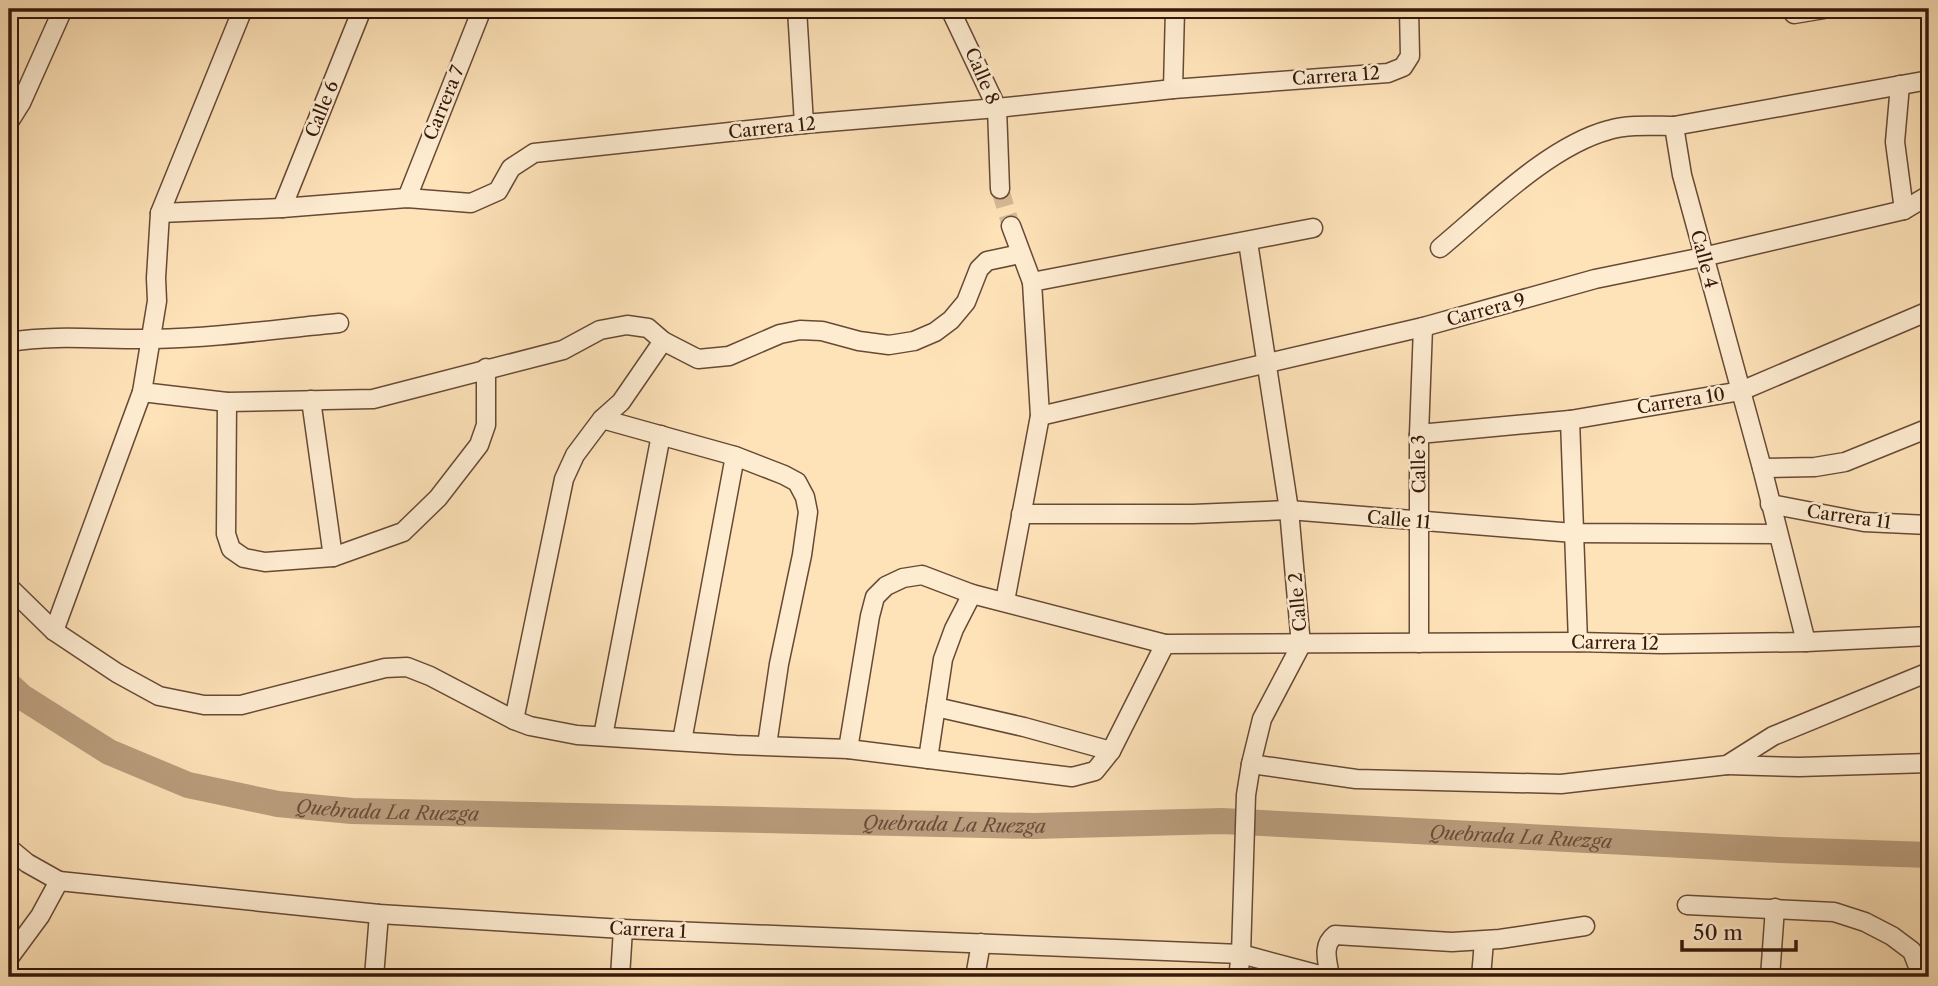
<svg xmlns="http://www.w3.org/2000/svg" width="1938" height="986" viewBox="0 0 1938 986" font-family="'Libre Caslon Text',serif">
  <rect width="100%" height="100%" fill="#fee2b8"/>
  <filter id="stains"><feTurbulence type="fractalNoise" baseFrequency=".00286" numOctaves="4"/><feColorMatrix values="0 0 0 0 .2 0 0 0 0 .09 0 0 0 0 .02 0 0 0 .5 -.17"/></filter>
  <radialGradient id="worn" r=".72"><stop offset=".6" stop-color="#630" stop-opacity="0"/><stop offset="1" stop-color="#630" stop-opacity=".3"/></radialGradient>
  <g fill="none" stroke-linecap="round" stroke-linejoin="round">
    <path stroke="#ba9d7d" stroke-width="26" id="s1" d="M9 685 22 697 109 752 188 785 278 804 352 811 1034 826 1222 821 1780 850 1929 855"/>
    <polyline stroke="#d6ba95" stroke-width="18" stroke-dasharray="18 9" stroke-linecap="butt" points="1000,189 1011,226"/>
    <g stroke="#674a36" stroke-width="21">
      <g id="street">
        <polyline points="243,9 160,213 156,278 157,301 142,392 227,402 373,399 563,350 600,330 627,325 648,328 663,341 698,359 729,356 780,334 800,330 822,331 859,341 889,345 914,341 935,332 951,320 966,302 979,269 987,261 1020,254"/>
        <polyline points="797,9 804,124"/>
        <polyline points="950,9 997,108 1000,189"/>
        <polyline points="1794,14 1824,9"/>
        <polyline points="1900,85 1895,142 1904,210"/>
        <polyline points="1173,89 1175,9"/>
        <polyline points="9,122 21,103 63,9"/>
        <polyline points="407,198 482,9"/>
        <polyline points="282,208 362,9"/>
        <polyline points="160,213 282,208 407,198 471,203 498,191 511,168 534,153 804,124 997,108 1173,89 1388,73 1403,67 1410,56 1409,9"/>
        <polyline points="1011,226 1032,282"/>
        <path d="M1440 248C1487 209 1549 146 1609 130 1629 124 1653 126 1674 126"/>
        <path d="M9 342C57 334 104 340 153 339 215 338 277 329 339 323"/>
        <polyline points="311,400 333,557"/>
        <polyline points="227,402 226,534 231,549 244,558 265,562 333,557 403,532 438,498 479,445 486,425 486,368"/>
        <polyline points="1040,416 1423,327 1595,279 1703,257 1904,210 1929,195"/>
        <polyline points="602,419 735,456 784,475 797,482 805,497 808,512 802,555 779,664 767,745"/>
        <polyline points="1570,420 1578,642"/>
        <polyline points="1419,434 1570,420 1741,391 1929,311"/>
        <polyline points="1762,468 1815,467 1845,462 1929,428"/>
        <polyline points="1770,504 1864,522 1929,525"/>
        <polyline points="1021,514 1193,514 1289,510 1574,533 1778,534"/>
        <polyline points="9,587 54,631 117,673 159,696 204,705 241,705 385,668 407,667 430,676 514,720 530,726 577,735 736,745 848,749 1072,777 1095,771 1111,751 1165,644"/>
        <polyline points="1005,601 1040,416 1032,282 1313,228"/>
        <polyline points="54,631 142,392"/>
        <polyline points="1806,642 1762,468 1682,175 1674,126 1929,80"/>
        <polyline points="1419,643 1419,434 1423,327"/>
        <polyline points="936,707 1024,727 1111,751"/>
        <polyline points="514,720 564,479 575,455 602,419 621,402 663,341"/>
        <polyline points="603,736 661,435"/>
        <polyline points="682,741 735,456"/>
        <polyline points="848,749 870,616 875,597 886,586 903,578 922,575 972,594 1165,644 1578,642 1662,644 1806,642 1929,636"/>
        <polyline points="928,759 943,659 954,629 972,594"/>
        <polyline points="1251,764 1356,779 1561,784 1727,765 1773,736 1929,672"/>
        <polyline points="1727,765 1799,767 1929,763"/>
        <polyline points="9,848 27,863 59,881"/>
        <polyline points="1687,905 1834,912 1865,922 1892,936 1912,951 1922,977"/>
        <polyline points="9,958 40,916 59,881 379,914 623,929 1241,954 1327,977"/>
        <polyline points="9,976 13,977"/>
        <polyline points="374,977 379,914"/>
        <polyline points="620,977 623,929"/>
        <polyline points="975,977 981,943"/>
        <polyline points="1238,977 1241,954 1246,795 1251,764 1262,719 1301,645 1289,510 1248,242"/>
        <path d="M1330 977C1328 962 1321 946 1335 935L1452 942 1500 939 1585 926"/>
        <polyline points="1481,977 1484,941"/>
        <polyline points="1770,977 1775,908"/>
      </g>
    </g>
    <use href="#street" stroke="#feecd1" stroke-width="18"/>
  </g>
  <g text-anchor="middle" dominant-baseline="central" stroke-width="5" stroke-linejoin="round" paint-order="stroke">
    <g font-size="18" fill="#35180b" stroke="#feecd1">
      <text transform="translate(982 76) rotate(67)">Calle 8</text>
      <text transform="translate(1336 76) rotate(-4)">Carrera 12</text>
      <text transform="translate(444 103) rotate(-68)">Carrera 7</text>
      <text transform="translate(322 109) rotate(-68)">Calle 6</text>
      <text transform="translate(772 128) rotate(-6)">Carrera 12</text>
      <text transform="translate(1704 259) rotate(75)">Calle 4</text>
      <text transform="translate(1486 310) rotate(-15)">Carrera 9</text>
      <text transform="translate(1681 401) rotate(-9)">Carrera 10</text>
      <text transform="translate(1419 464) rotate(-91)">Calle 3</text>
      <text transform="translate(1849 517) rotate(8)">Carrera 11</text>
      <text transform="translate(1399 520) rotate(5)">Calle 11</text>
      <text transform="translate(1298 602) rotate(-95)">Calle 2</text>
      <text transform="translate(1615 643) rotate(1)">Carrera 12</text>
      <text transform="translate(648 930) rotate(3)">Carrera 1</text>
    </g>
    <g font-size="19" font-style="italic" fill="#6a4d39" stroke="#feecd1">
      <text stroke="none"><textPath href="#s1" startOffset="408">Quebrada La Ruezga</textPath></text>
      <text stroke="none"><textPath href="#s1" startOffset="975">Quebrada La Ruezga</textPath></text>
      <text stroke="none"><textPath href="#s1" startOffset="1542">Quebrada La Ruezga</textPath></text>
    </g>
  </g>
  <rect width="1938" height="986" fill="none" stroke="#fee2b8" stroke-width="35"/>
  <rect x="10" y="10" width="1917" height="965" fill="none" stroke="#35180b" stroke-width="3.5"/>
  <rect x="18" y="18" width="1903" height="951" fill="none" stroke="#35180b" stroke-width="2"/>
  <path d="M1682 940v10h114v-10" fill="none" stroke="#35180b" stroke-width="3.5"/>
  <text x="1693" y="940" font-size="21" fill="#35180b" stroke="#feecd1" stroke-width="5" paint-order="stroke">50 m</text>
  <rect width="100%" height="100%" filter="url(#stains)"/>
  <rect width="100%" height="100%" fill="url(#worn)"/>
</svg>
